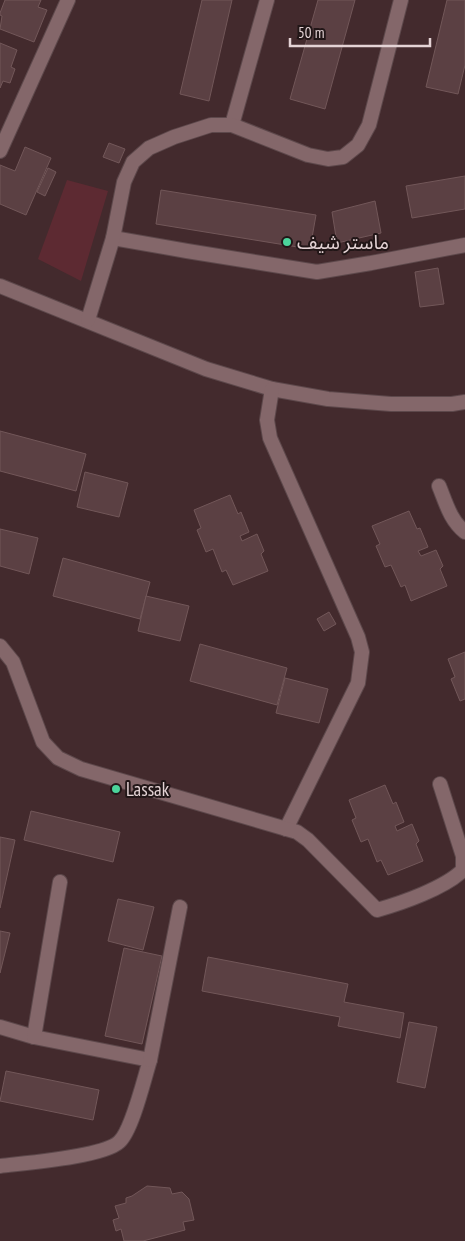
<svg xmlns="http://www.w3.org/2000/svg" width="465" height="1241" viewBox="0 0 465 1241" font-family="'PT Sans Narrow','Noto Sans Arabic',sans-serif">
  <rect width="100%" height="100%" fill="#432a2d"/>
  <polygon fill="#5d2a32" points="67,180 108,191 81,281 38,259"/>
  <g fill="#5b4043" stroke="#725759">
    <polygon points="5,0 41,0 38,7 47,10 34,42 0,29 2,16 0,15 0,13"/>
    <polygon points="202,0 232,0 209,101 180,94"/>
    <polygon points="318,0 355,0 325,109 290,99"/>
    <polygon points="447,0 465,0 465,65 458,94 426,87"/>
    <polygon points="0,43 17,50 11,67 15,69 10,83 3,81 0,88"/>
    <polygon points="109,143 125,149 119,163 103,157"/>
    <polygon points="25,147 51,158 26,215 0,204 0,165 15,171"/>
    <polygon points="48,168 56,172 45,196 37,192"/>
    <polygon points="465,176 465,209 412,218 406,186"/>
    <polygon points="161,190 316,215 310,249 156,224"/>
    <polygon points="375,201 381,233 337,243 332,212"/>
    <polygon points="438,268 444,304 420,307 415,272"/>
    <polygon points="0,431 86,454 76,491 0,471"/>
    <polygon points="85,472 128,483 119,517 77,507"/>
    <polygon points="230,495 238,514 241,512 249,532 240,536 242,541 257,534 264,551 261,554 268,571 233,585 226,570 222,572 213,549 206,552 197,530 201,528 194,510"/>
    <polygon points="409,511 417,529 420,528 428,547 418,551 421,556 436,550 443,566 440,569 447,586 411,601 405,585 401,587 391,565 385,567 376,546 380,544 372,526"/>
    <polygon points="0,529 38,538 29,574 0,566"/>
    <polygon points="63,558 150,582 140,619 53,596"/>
    <polygon points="146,596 189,606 180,641 138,631"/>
    <polygon points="329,612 336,624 324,631 317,619"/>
    <polygon points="200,644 287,668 277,705 190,681"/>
    <polygon points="465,652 465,699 460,701 451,679 455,677 448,659"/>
    <polygon points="285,678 328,689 319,723 276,713"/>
    <polygon points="385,785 393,804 396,802 404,822 395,826 397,831 412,824 419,841 416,844 423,861 388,875 381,860 377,862 368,839 361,842 352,820 356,818 349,800"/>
    <polygon points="31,811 120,832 113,862 24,840"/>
    <polygon points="0,837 15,840 0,908"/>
    <polygon points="118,899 154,907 143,950 108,941"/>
    <polygon points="0,931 10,933 0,973"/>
    <polygon points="124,948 162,956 142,1044 105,1036"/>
    <polygon points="208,957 348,984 344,1002 404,1013 400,1038 338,1026 340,1017 202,991"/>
    <polygon points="409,1022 437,1027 425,1088 397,1082"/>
    <polygon points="6,1071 99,1090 93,1120 0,1101"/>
    <polygon points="147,1186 170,1188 172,1194 182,1192 189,1199 194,1220 183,1222 185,1230 143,1241 124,1241 121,1229 116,1231 113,1220 119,1218 115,1206 126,1203 126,1198 132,1196"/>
  </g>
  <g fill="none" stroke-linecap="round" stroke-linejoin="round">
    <g stroke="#5d484b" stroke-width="16">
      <g id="minor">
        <polyline points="232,125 267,0"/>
        <polyline points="0,151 68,0"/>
        <polyline points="113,238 187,251 317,272 371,263 465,245"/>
        <polyline points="0,286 206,369 272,389 328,399 391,404 452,404 465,402"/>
        <polyline points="88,320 113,238 124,182 133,162 149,148 174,137 211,125 232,125 308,155 328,159 343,157 358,145 369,125 401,0"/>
        <polyline points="272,389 267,420 270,438 358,637 362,652 358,683 286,829"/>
        <path d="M439 486C446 503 450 520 465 532"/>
        <path d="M0 646 13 662 43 742 58 758 81 769 297 832 308 840 377 910C402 903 445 888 463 870V856L440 784"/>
        <path d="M0 1027 34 1037 150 1060C144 1079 132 1131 119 1142 103 1157 24 1163 0 1166"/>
        <polyline points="34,1037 60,882"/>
        <polyline points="150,1060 180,907"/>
      </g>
    </g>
    <use href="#minor" stroke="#84676a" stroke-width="14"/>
  </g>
  <g fill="#4bd49b" stroke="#211617" stroke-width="2">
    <circle cx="287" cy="242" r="5"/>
    <circle cx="116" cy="789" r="5"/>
  </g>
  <g text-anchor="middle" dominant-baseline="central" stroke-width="4" stroke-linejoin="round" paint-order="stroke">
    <g font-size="19" fill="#e4d3d5" stroke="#211617" text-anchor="start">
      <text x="297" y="242">ماستر شيف</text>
      <text x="126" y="789">Lassak</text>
    </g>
  </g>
  <path d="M290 38v8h140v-8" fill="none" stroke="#e4d3d5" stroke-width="2.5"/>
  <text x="298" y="38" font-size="15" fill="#e4d3d5" stroke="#211617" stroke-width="4" paint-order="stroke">50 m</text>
</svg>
